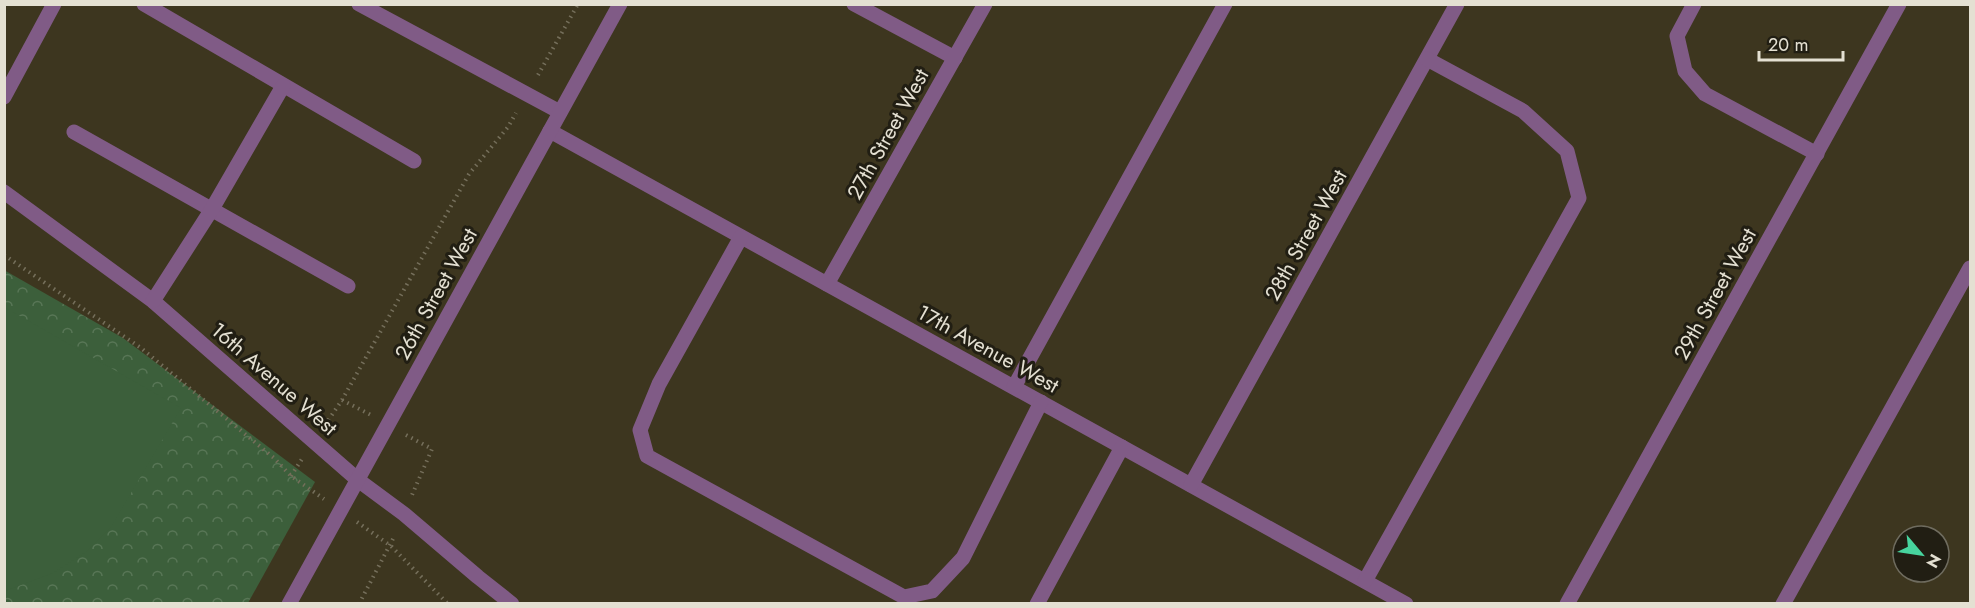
<svg xmlns="http://www.w3.org/2000/svg" width="1975" height="608" viewBox="0 0 1975 608" font-family="Jost,sans-serif">
  <defs>
    <pattern id="park-crowns" width="20" height="18" patternUnits="userSpaceOnUse" patternTransform="scale(1.5)"><rect width="20" height="18" fill="#3c5f3b"/><path d="M2 6a3 3 0 1 1 6 0M12 15a3 3 0 1 1 6 0" fill="none" stroke="#587656"/></pattern>
  </defs>
  <rect width="100%" height="100%" fill="#3d361f"/>
  <polygon fill="url(#park-crowns)" points="4,270 123,338 315,482 248,603 5,603"/>
  <polygon fill="#3c5f3b" points="4,307 181,408 111,527 86,552 53,573 5,591"/>
  <g fill="none" stroke-linecap="round" stroke-linejoin="round">
    <g stroke="#756f5b" stroke-width="4" stroke-dasharray="1.5 4.5" stroke-linecap="butt">
      <polyline points="538,75 578,4"/>
      <polyline points="4,255 141,348 274,458 291,476 324,499"/>
      <polyline points="342,400 371,415"/>
      <polyline points="325,425 342,400 469,174 508,127 516,113"/>
      <polyline points="406,435 432,449 412,495"/>
      <polyline points="291,476 302,459"/>
      <polyline points="357,522 391,546 448,604"/>
      <polyline points="359,604 395,535"/>
    </g>
    <g stroke="#805b86" stroke-width="15">
      <polyline points="144,4 414,161"/>
      <polyline points="359,4 560,112"/>
      <polyline points="854,4 955,58"/>
      <polyline points="1694,4 1677,36 1685,71 1705,94 1817,154"/>
      <polyline points="4,97 54,4"/>
      <polyline points="550,131 1406,604"/>
      <polyline points="74,132 348,286"/>
      <polyline points="4,192 153,301 358,480 404,514 478,577 512,604"/>
      <polyline points="741,237 659,384 640,430 647,456 904,597 932,591 963,558 1041,402"/>
      <polyline points="827,284 985,4"/>
      <polyline points="153,301 212,209 283,86"/>
      <polyline points="1014,387 1225,4"/>
      <polyline points="1191,485 1457,4"/>
      <polyline points="1365,581 1579,198 1567,151 1523,111 1427,59"/>
      <polyline points="289,604 620,4"/>
      <polyline points="1037,604 1122,447"/>
      <polyline points="1567,604 1899,4"/>
      <polyline points="1783,604 1970,268"/>
    </g>
  </g>
  <g text-anchor="middle" dominant-baseline="central" stroke-width="6" stroke-linejoin="round" paint-order="stroke">
    <g font-size="21" fill="#e4e0d2" stroke="#211e13">
      <text transform="translate(888 134) rotate(-61)">27th Street West</text>
      <text transform="translate(1306 235) rotate(-61)">28th Street West</text>
      <text transform="translate(436 294) rotate(-61)">26th Street West</text>
      <text transform="translate(1715 294) rotate(-61)">29th Street West</text>
      <text transform="translate(988 349) rotate(29)">17th Avenue West</text>
      <text transform="translate(274 379) rotate(41)">16th Avenue West</text>
    </g>
  </g>
  <rect width="1975" height="608" fill="none" stroke="#e4e0d2" stroke-width="12"/>
  <g transform="translate(1921 554) rotate(119)"><circle r="28" fill="#211e13" stroke="#6f6c5f" stroke-width="1.5"/>
  <path d="M0-4.5L10 22L0 15L-10 22Z" fill="#47d49e"/>
  <text y="-9" font-size="16" font-weight="bold" text-anchor="middle" fill="#e4e0d2">N</text>
  </g>
  <path d="M1759 51v9h84v-9" fill="none" stroke="#e4e0d2" stroke-width="3"/>
  <text x="1768" y="51" font-size="18" fill="#e4e0d2" stroke="#211e13" stroke-width="4.5" paint-order="stroke">20 m</text>
</svg>
